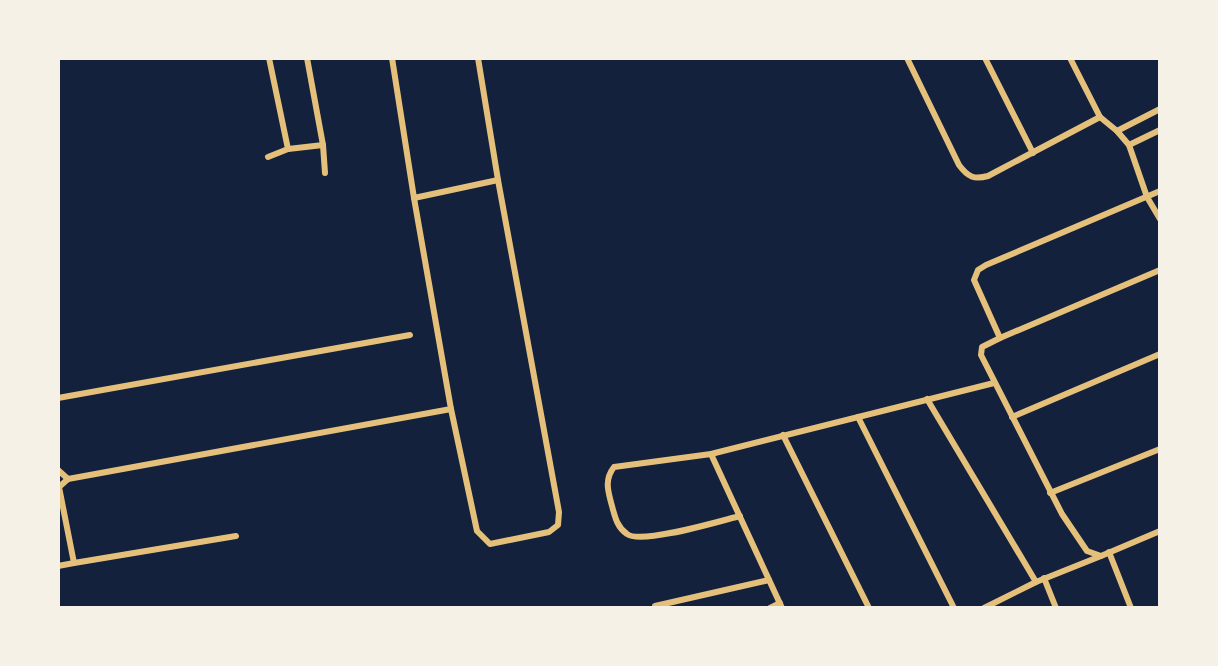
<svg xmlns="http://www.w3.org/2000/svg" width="1218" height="666" viewBox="0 0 1218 666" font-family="Quicksand,sans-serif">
  <rect width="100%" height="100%" fill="#14213d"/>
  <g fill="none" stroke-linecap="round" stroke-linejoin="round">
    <g stroke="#e5c07b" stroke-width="6">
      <polyline points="392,58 414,198 498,180 478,58"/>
      <path d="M907 58 959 165C968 177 974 180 988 176L1100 117 1117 131 1129 145 1147 197 1160 219"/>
      <polyline points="985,58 1033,153"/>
      <polyline points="1070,58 1100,117"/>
      <polyline points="1117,131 1160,109"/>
      <polyline points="323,145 325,173"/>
      <polyline points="1129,145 1160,130"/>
      <polyline points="288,149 323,145 307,58"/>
      <polyline points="268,157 288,149 269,58"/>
      <polyline points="1160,270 1000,338 982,347 981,355 1062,514 1087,551 1101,556 1160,531"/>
      <polyline points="1000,338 974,280 978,270 986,265 1160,191"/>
      <polyline points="58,398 410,335"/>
      <polyline points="927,399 1036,582"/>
      <polyline points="451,409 477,531 490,544 549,532 558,525 559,512 498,180"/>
      <polyline points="858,417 954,608"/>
      <polyline points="1012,417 1160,354"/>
      <polyline points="783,435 869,608"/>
      <polyline points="711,454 782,608"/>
      <polyline points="58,470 68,479"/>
      <polyline points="1050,493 1160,449"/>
      <path d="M740 516C720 521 641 545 627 534 617 527 615 517 612 506 608 491 604 480 614 467L711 454 994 383"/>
      <polyline points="1109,552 1131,608"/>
      <polyline points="74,563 236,536"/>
      <polyline points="58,566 74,563 59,487 68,479 451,409 414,198"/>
      <polyline points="1044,578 1056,608"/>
      <polyline points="655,606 769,580"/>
      <polyline points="770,608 780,603"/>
      <polyline points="984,608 1036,582 1101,556"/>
    </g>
  </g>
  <rect width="1218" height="666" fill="none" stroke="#f6f1e7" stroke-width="120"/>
</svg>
